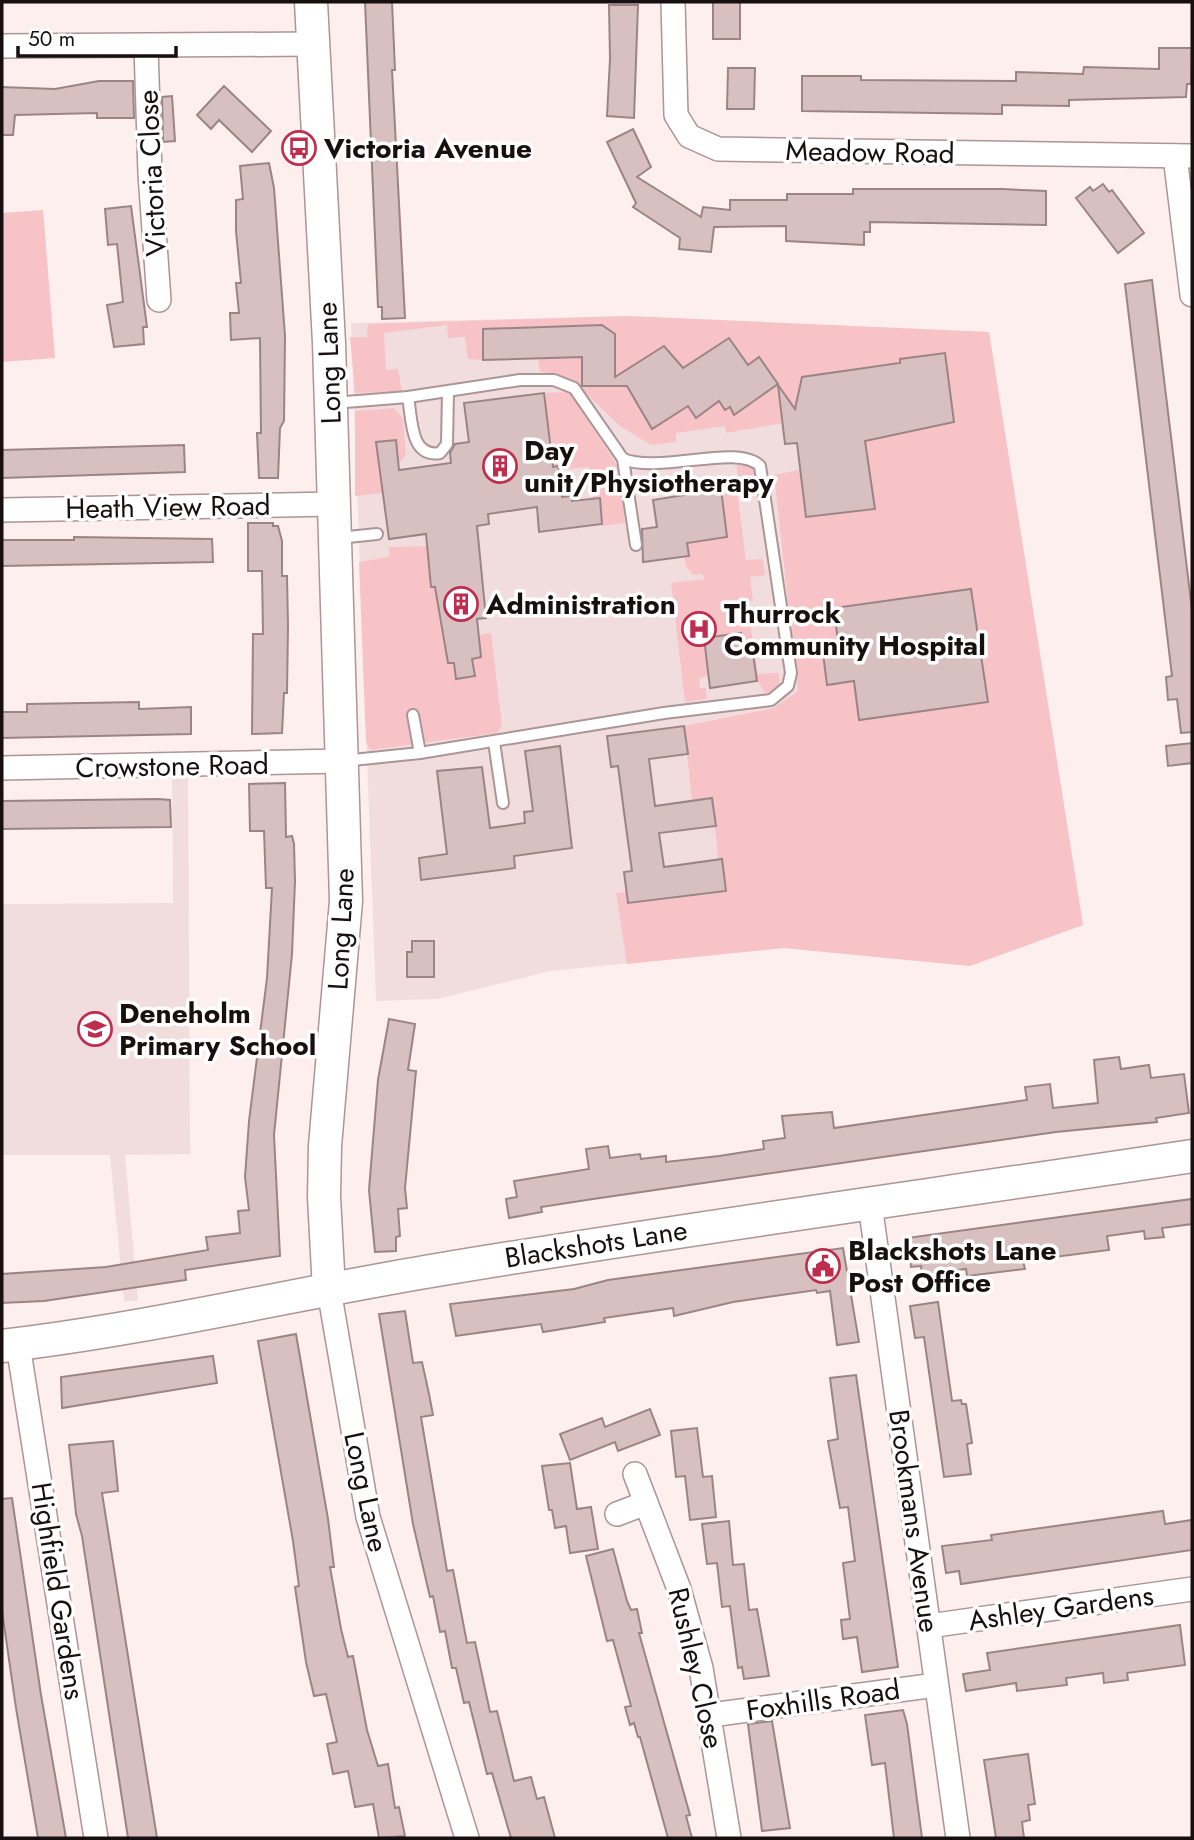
<svg xmlns="http://www.w3.org/2000/svg" width="1194" height="1840" viewBox="0 0 1194 1840" font-family="Jost,sans-serif">
  <rect width="100%" height="100%" fill="#feefef"/>
  <g fill="#f2ddde">
    <polygon points="627,316 989,332 1083,925 970,966 784,948 550,971 437,999 376,1001 351,323"/>
    <polygon points="172,777 188,777 190,1154 125,1155 138,1301 124,1301 110,1155 2,1155 2,904 173,903"/>
  </g>
  <g fill="#f8c3c7">
    <polygon points="43,210 55,358 2,362 2,213"/>
    <polygon points="627,316 989,332 1083,925 970,966 784,948 627,964 616,893 626,892 629,903 726,890 722,860 718,859 712,799 692,801 684,726 774,708 798,691 774,475 819,466 783,423 726,433 725,426 676,433 676,442 651,445 620,426 572,380 540,371 538,359 582,357 602,325 483,329 483,360 468,359 465,337 448,338 447,325 384,333 386,370 398,369 402,391 355,393 350,337 367,337 368,324"/>
    <polygon points="569,392 619,468 625,523 602,526 600,499 593,499 589,467 558,470 553,467 544,393"/>
    <polygon points="394,408 403,419 406,455 398,464 376,443 383,493 355,496 355,411"/>
    <polygon points="736,459 754,466 756,486 737,490 746,560 763,559 765,575 750,577 753,601 747,602 758,674 779,673 780,684 766,694 757,681 753,655 743,655 741,633 705,638 708,676 699,678 700,688 706,688 707,699 685,702 671,583 705,579 702,574 693,575 686,566 684,557 689,556 680,486 738,477"/>
    <polygon points="431,546 440,623 446,623 448,663 454,663 475,676 472,659 481,657 478,635 491,633 502,725 497,733 370,750 366,742 359,562 389,557 389,547"/>
  </g>
  <g fill="#d8c0c1" stroke="#9b8485" stroke-width="2">
    <polygon points="365,2 392,2 395,70 392,70 405,318 382,319 382,307 378,307"/>
    <rect x="713" y="2" width="27" height="37"/>
    <polygon points="609,5 638,5 634,118 607,116 610,59"/>
    <polygon points="1159,48 1192,48 1191,84 1187,84 1186,97 1069,100 1069,106 1002,105 1002,114 802,111 802,76 861,76 861,80 1016,81 1016,72 1083,74 1084,67 1159,69"/>
    <polygon points="728,68 755,68 754,109 727,109"/>
    <polygon points="99,81 133,81 134,118 97,118 97,113 15,115 13,135 2,135 2,87 55,89"/>
    <polygon points="224,86 271,131 252,152 219,120 211,129 197,115"/>
    <polygon points="172,96 175,141 163,142 162,97"/>
    <polygon points="633,129 651,167 637,177 701,217 703,207 730,210 730,200 787,200 787,194 853,194 853,189 1002,189 1046,191 1046,225 870,222 870,232 864,232 864,245 786,241 786,226 714,227 711,252 679,249 680,238 633,207 636,203 607,142"/>
    <polygon points="269,163 274,188 285,336 284,421 280,428 278,478 259,478 257,433 261,433 260,338 231,340 230,313 239,313 236,283 241,283 236,231 236,200 243,199 240,166"/>
    <polygon points="1103,184 1109,192 1112,190 1144,233 1118,253 1076,198 1090,187 1093,191"/>
    <polygon points="131,206 147,327 143,327 144,344 114,347 107,305 123,302 117,244 108,245 105,209"/>
    <polygon points="1152,280 1192,610 1192,732 1181,733 1177,699 1168,700 1166,677 1172,676 1125,284"/>
    <polygon points="602,325 615,334 615,377 664,346 683,368 729,338 748,365 759,357 778,384 734,415 730,407 725,410 719,401 696,418 688,406 652,429 627,386 582,386 582,357 483,360 483,329"/>
    <polygon points="945,353 954,422 865,441 875,509 806,517 797,443 785,444 778,385 795,409 802,377 900,363 900,359"/>
    <polygon points="544,393 553,467 558,466 562,497 572,496 572,501 600,498 602,524 539,532 537,507 488,514 489,524 477,526 486,618 477,619 481,657 472,659 475,676 456,679 454,663 448,663 435,587 431,587 426,534 389,539 376,442 396,440 399,470 451,463 450,453 455,444 469,442 464,403"/>
    <polygon points="184,445 185,472 2,478 2,450"/>
    <polygon points="721,489 727,537 687,543 689,556 643,562 642,529 657,527 653,500"/>
    <polygon points="248,523 273,523 273,526 278,526 282,541 282,576 287,576 288,625 287,693 284,693 282,733 252,734 253,634 263,634 262,571 248,571"/>
    <polygon points="74,537 212,539 213,562 2,566 2,540 74,540"/>
    <polygon points="971,589 988,702 859,720 854,681 827,685 823,653 839,651 834,608"/>
    <polygon points="741,633 743,655 753,654 757,681 710,688 704,638"/>
    <polygon points="139,702 139,709 191,707 191,734 2,738 2,712 27,712 27,704"/>
    <polygon points="684,726 688,754 649,759 655,806 712,798 716,826 659,833 664,867 722,859 726,891 628,903 624,872 632,871 624,812 618,766 611,767 607,736"/>
    <polygon points="1192,743 1192,763 1168,766 1166,746"/>
    <polygon points="560,746 572,848 514,856 515,868 421,880 419,858 447,854 437,771 482,767 490,828 525,823 524,812 533,811 525,751"/>
    <polygon points="285,783 286,837 292,836 294,844 295,881 292,954 274,1135 280,1256 185,1270 186,1280 44,1301 2,1303 2,1274 106,1267 208,1250 206,1237 240,1233 238,1211 249,1210 245,1177 249,1121 267,978 272,888 266,888 264,831 250,831 249,784"/>
    <polygon points="158,799 170,800 171,827 2,829 2,801"/>
    <polygon points="412,941 434,941 434,977 407,977 407,952 412,952"/>
    <polygon points="389,1019 415,1024 408,1070 416,1071 405,1188 407,1208 398,1209 400,1236 396,1237 396,1251 375,1252 369,1190 378,1080"/>
    <polygon points="1119,1057 1121,1069 1149,1065 1151,1078 1184,1074 1189,1113 1156,1118 1157,1122 1056,1132 593,1199 541,1207 542,1212 509,1218 506,1199 517,1197 514,1181 589,1169 586,1149 608,1146 610,1158 640,1154 641,1159 666,1156 666,1162 719,1156 764,1149 763,1141 785,1138 782,1116 832,1112 834,1128 1027,1100 1025,1087 1050,1084 1053,1108 1098,1103 1094,1060"/>
    <polygon points="1192,1199 1192,1224 1162,1228 1164,1237 1145,1239 1144,1231 1107,1236 1109,1250 1023,1261 1025,1269 967,1276 966,1269 922,1275 921,1266 911,1267 907,1238"/>
    <polygon points="843,1248 859,1342 837,1345 830,1291 817,1293 816,1290 733,1302 674,1316 673,1308 604,1318 605,1322 543,1332 541,1324 456,1336 450,1304 574,1289 608,1280"/>
    <polygon points="938,1302 952,1401 961,1400 962,1404 966,1404 972,1443 967,1444 971,1474 944,1477 924,1337 915,1338 910,1306"/>
    <polygon points="405,1311 413,1363 422,1362 429,1394 433,1415 421,1417 447,1571 453,1570 467,1643 475,1642 490,1712 497,1711 514,1781 531,1777 537,1799 544,1797 555,1838 511,1838 492,1773 487,1774 469,1702 464,1703 456,1668 452,1668 445,1631 440,1632 433,1596 430,1597 413,1524 379,1314"/>
    <polygon points="296,1334 328,1519 334,1567 330,1567 341,1629 348,1657 353,1656 367,1730 378,1766 388,1764 395,1808 399,1807 405,1836 379,1838 373,1804 355,1807 348,1771 333,1774 327,1744 337,1742 326,1694 314,1696 306,1662 295,1587 299,1586 293,1541 258,1341"/>
    <polygon points="213,1356 217,1383 62,1408 61,1377"/>
    <polygon points="856,1375 898,1667 862,1672 857,1637 843,1639 841,1620 850,1619 843,1563 855,1561 848,1507 840,1508 828,1441 838,1439 830,1378"/>
    <polygon points="650,1409 660,1435 618,1451 615,1442 570,1460 560,1434 602,1418 605,1427"/>
    <polygon points="697,1428 703,1477 712,1476 716,1517 690,1520 685,1476 676,1477 671,1431"/>
    <polygon points="113,1441 118,1491 102,1493 157,1838 128,1838 82,1536 76,1514 69,1445"/>
    <polygon points="570,1463 577,1509 591,1507 598,1549 570,1553 566,1526 555,1528 552,1510 549,1510 542,1466"/>
    <polygon points="12,1498 41,1695 66,1838 38,1838 16,1708 2,1611 2,1499"/>
    <polygon points="1163,1511 1165,1524 1192,1520 1192,1550 961,1584 959,1571 946,1573 942,1546 992,1540 991,1535"/>
    <polygon points="729,1521 733,1565 744,1564 749,1610 757,1609 769,1676 744,1679 742,1667 738,1668 730,1606 722,1607 717,1563 707,1564 702,1524"/>
    <polygon points="613,1549 627,1601 631,1610 637,1609 642,1633 639,1633 690,1815 686,1816 692,1838 668,1838 640,1737 638,1737 634,1723 630,1725 625,1707 631,1706 613,1640 607,1641 586,1556"/>
    <polygon points="1180,1625 1185,1665 1127,1673 1128,1680 1104,1683 1103,1673 1066,1678 1067,1685 1017,1691 1016,1683 966,1691 963,1674 990,1670 987,1653"/>
    <polygon points="903,1710 907,1724 922,1838 894,1838 885,1763 872,1765 865,1715"/>
    <polygon points="772,1721 790,1828 762,1831 748,1724"/>
    <polygon points="1028,1754 1035,1804 1028,1805 1030,1820 1022,1822 1024,1838 996,1838 984,1760"/>
  </g>
  <g fill="none" stroke-linecap="round" stroke-linejoin="round">
    <g stroke="#ac9596" stroke-width="14">
      <g id="lane">
        <path d="M408 397C412 419 410 458 440 453L447 444 448 392"/>
        <polyline points="333,403 408,397 520,380 554,380 574,388 623,459 636,545"/>
        <polyline points="338,538 377,534"/>
        <polyline points="413,715 420,753"/>
        <polyline points="494,742 503,803"/>
        <path d="M343 761 420 753 664 713 771 700 788 686 791 673 760 466C738 443 660 474 623 459"/>
      </g>
    </g>
    <g stroke="#ac9596" stroke-width="26">
      <g id="street">
        <polyline points="673,2 676,115 689,136 718,149 1192,156"/>
        <polyline points="2,46 314,44"/>
        <polyline points="146,46 150,174 159,300"/>
        <polyline points="1175,156 1192,295"/>
        <polyline points="2,510 334,504"/>
        <polyline points="2,768 342,761"/>
        <polyline points="870,1204 958,1838"/>
        <polyline points="329,1290 368,1517 467,1838"/>
        <polyline points="18,1345 96,1838"/>
        <polyline points="635,1474 679,1589 701,1668 729,1838"/>
        <polyline points="617,1514 646,1503"/>
        <polyline points="929,1626 1192,1589"/>
        <polyline points="711,1715 936,1685"/>
      </g>
    </g>
    <g stroke="#ac9596" stroke-width="35">
      <g id="secondary">
        <polyline points="311,2 329,343 346,901 325,1146 324,1197 329,1290"/>
        <path d="M2 1346C148 1329 292 1294 437 1270 688 1228 941 1194 1192 1156"/>
      </g>
    </g>
    <use href="#lane" stroke="#fff" stroke-width="10"/>
    <use href="#street" stroke="#fff" stroke-width="23"/>
    <use href="#secondary" stroke="#fff" stroke-width="32"/>
  </g>
  <defs>
    <g id="bus-ring" transform="scale(1.75)"><circle r="9.5" fill="#fff" stroke="#be2d4d" stroke-width="1.5"/><path d="M-5-6H5V4H4V6H2V4H-2V6H-4V4H-5ZM-3.5-4V0h7V-4ZM-3.5 1.2v1.5H-2V1.2ZM2 1.2v1.5H3.5V1.2Z" fill="#be2d4d"/></g>
    <g id="building-ring" transform="scale(1.75)"><circle r="9.5" fill="#fff" stroke="#be2d4d" stroke-width="1.5"/><path d="M-4-6H4V6H1V3H-1V6H-4ZM-2.5-4.3h1.7v1.8h-1.7ZM.8-4.3h1.7v1.8H.8ZM-2.5-1h1.7V.8h-1.7ZM.8-1h1.7V.8H.8Z" fill="#be2d4d"/></g>
    <g id="hospital-ring" transform="scale(1.75)"><circle r="9.5" fill="#fff" stroke="#be2d4d" stroke-width="1.5"/><path d="M-5-5h3v3.5h4V-5h3V5h-3V1.5h-4V5h-3Z" fill="#be2d4d"/></g>
    <g id="school-ring" transform="scale(1.75)"><circle r="9.5" fill="#fff" stroke="#be2d4d" stroke-width="1.5"/><path d="M0-5L7-2L0 1L-7-2ZM-4 1L0 2.5L4 1V4Q0 6-4 4Z" fill="#be2d4d"/></g>
    <g id="civic-ring" transform="scale(1.75)"><circle r="9.5" fill="#fff" stroke="#be2d4d" stroke-width="1.5"/><path d="M-.6-6.5H3V-4.5H.6V-3L4-1V1h2V6H-6V1h2V-1L-.6-3ZM-1.2 2.5V6h2.4V2.5Z" fill="#be2d4d"/></g>
  </defs>
  <g fill-rule="evenodd">
    <use href="#bus-ring" x="299" y="148"/>
    <use href="#building-ring" x="500" y="466"/>
    <use href="#building-ring" x="461" y="604"/>
    <use href="#hospital-ring" x="699" y="629"/>
    <use href="#school-ring" x="95" y="1029"/>
    <use href="#civic-ring" x="823" y="1266"/>
  </g>
  <g text-anchor="middle" dominant-baseline="central" stroke-width="7" stroke-linejoin="round" paint-order="stroke">
    <g font-size="28" font-weight="bold" fill="#170f10" stroke="#fff" text-anchor="start">
      <text x="324" y="148">Victoria Avenue</text>
      <text x="524" y="450">Day<tspan x="524" dy="32">unit/Physiotherapy</tspan></text>
      <text x="486" y="604">Administration</text>
      <text x="724" y="613">Thurrock<tspan x="724" dy="32">Community Hospital</tspan></text>
      <text x="119" y="1013">Deneholm<tspan x="119" dy="32">Primary School</tspan></text>
      <text x="848" y="1250">Blackshots Lane<tspan x="848" dy="32">Post Office</tspan></text>
    </g>
    <g font-size="28" fill="#170f10" stroke="#fff">
      <text transform="translate(870 152) rotate(1)">Meadow Road</text>
      <text transform="translate(152 173) rotate(-93)">Victoria Close</text>
      <text transform="translate(329 363) rotate(-92)">Long Lane</text>
      <text transform="translate(168 507) rotate(-1)">Heath View Road</text>
      <text transform="translate(172 766) rotate(-1)">Crowstone Road</text>
      <text transform="translate(341 929) rotate(-87)">Long Lane</text>
      <text transform="translate(596 1244) rotate(-9)">Blackshots Lane</text>
      <text transform="translate(366 1492) rotate(78)">Long Lane</text>
      <text transform="translate(914 1521) rotate(82)">Brookmans Avenue</text>
      <text transform="translate(58 1591) rotate(81)">Highfield Gardens</text>
      <text transform="translate(1061 1608) rotate(-8)">Ashley Gardens</text>
      <text transform="translate(696 1668) rotate(77)">Rushley Close</text>
      <text transform="translate(823 1700) rotate(-8)">Foxhills Road</text>
    </g>
  </g>
  <rect width="1194" height="1840" fill="none" stroke="#170f10" stroke-width="7"/>
  <path d="M18 46v10h158v-10" fill="none" stroke="#170f10" stroke-width="3.5"/>
  <text x="28" y="46" font-size="21" fill="#170f10" stroke="#ffffff" stroke-width="5" paint-order="stroke">50 m</text>
</svg>
